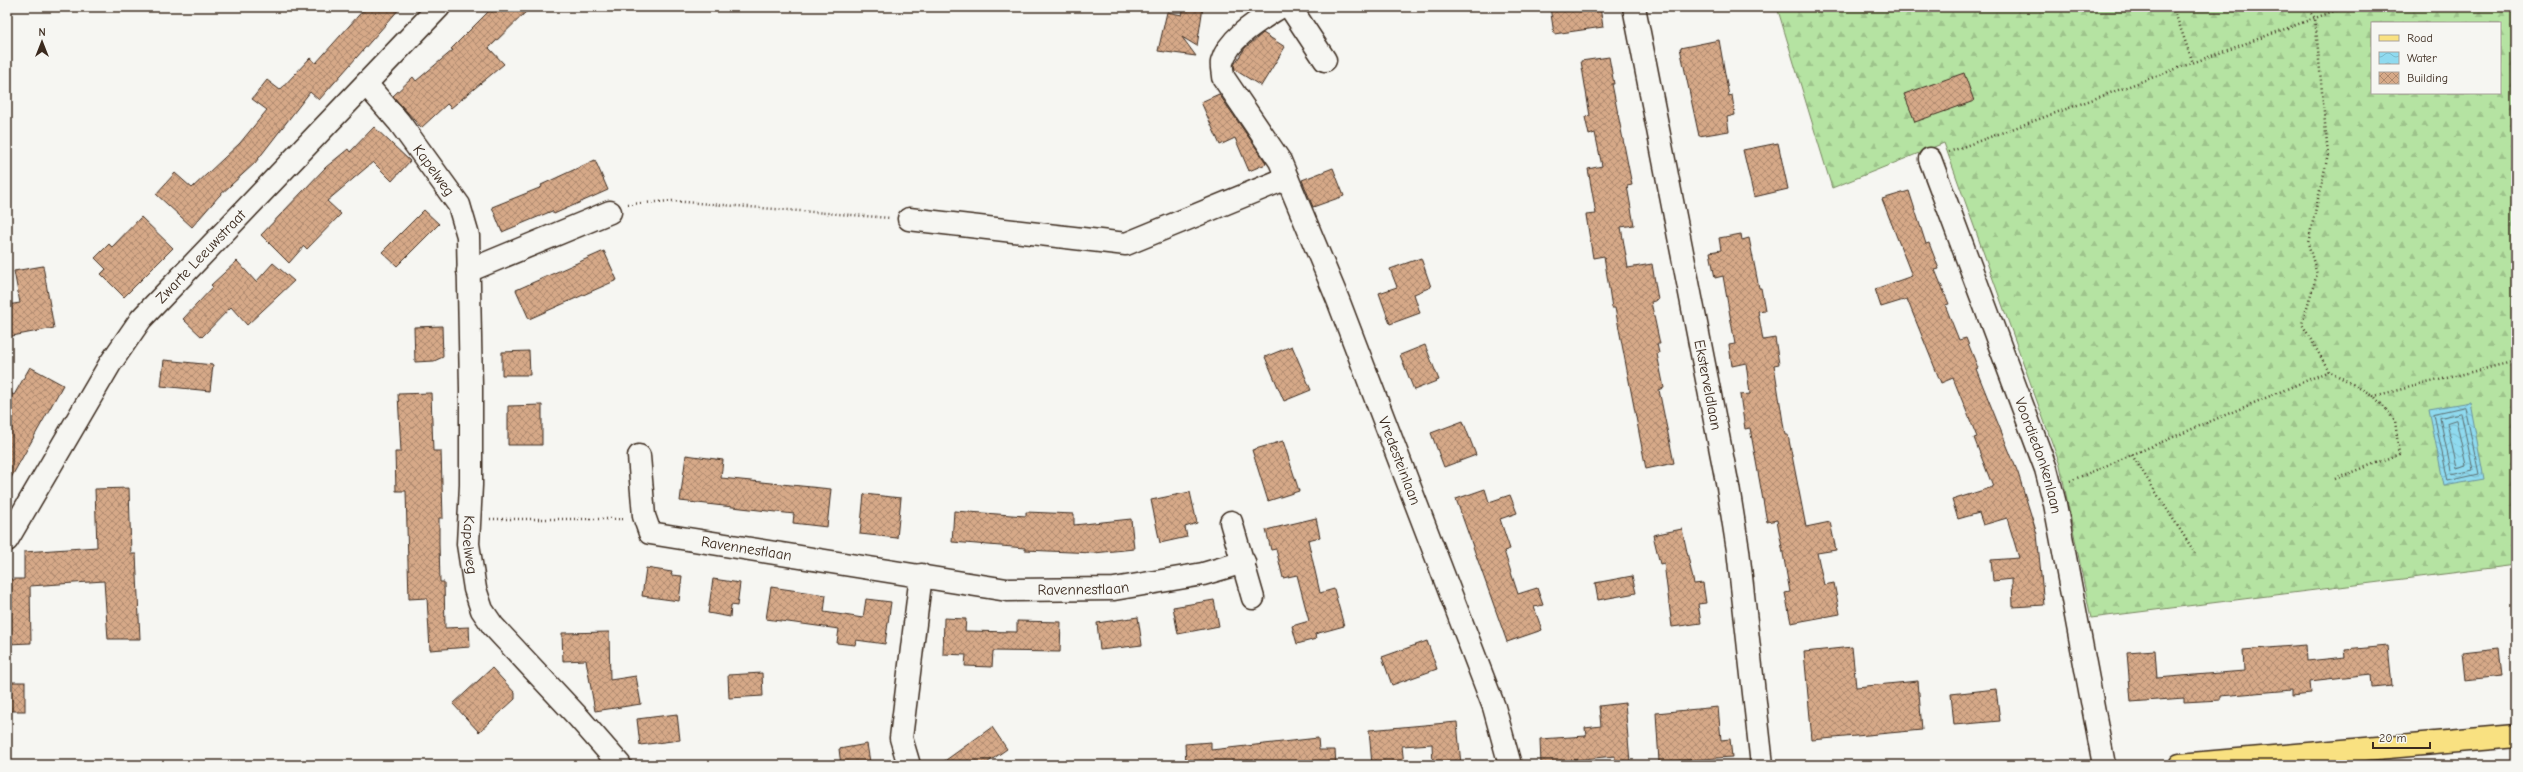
<svg xmlns="http://www.w3.org/2000/svg" width="2523" height="772" viewBox="0 0 2523 772" font-family="'Comic Neue',sans-serif">
  <defs>
    <pattern id="forest-firs" width="22" height="20" patternUnits="userSpaceOnUse"><rect width="22" height="20" fill="#b5e3a2"/><path d="M5 1l3.5 6h-7zM16 11l3.5 6h-7z" fill="#9dc38b"/></pattern>
    <pattern id="water-waves" width="16" height="10" patternUnits="userSpaceOnUse"><rect width="16" height="10" fill="#8fdaef"/><path d="M0 5q4-4 8 0t8 0" fill="none" stroke="#7cbbcc"/></pattern>
    <pattern id="building-cross-hatch" width="8" height="8" patternUnits="userSpaceOnUse"><rect width="8" height="8" fill="#d6a988"/><path d="M0 0l8 8M0 8l8-8" fill="none" stroke="#af8a6f"/></pattern>
  </defs>
  <rect width="100%" height="100%" fill="#f6f6f2"/>
  <filter id="ink" filterUnits="userSpaceOnUse"><feTurbulence type="fractalNoise" baseFrequency=".025" numOctaves="2"/><feDisplacementMap in="SourceGraphic" scale="8" xChannelSelector="R" yChannelSelector="G"/><feConvolveMatrix kernelMatrix="1 2 1 2 8 2 1 2 1" color-interpolation-filters="sRGB"/></filter>
  <g filter="url(#ink)">
    <path fill="url(#forest-firs)" stroke="#788660" fill-rule="evenodd" d="M1777 7H2516V565L2091 618 2060 465 1944 143 1832 188ZM2372 23H2500V93H2372Z"/>
    <polygon fill="url(#water-waves)" stroke="#6d949b" points="2470,402 2484,479 2444,486 2429,409"/>
    <g fill="none" stroke-linecap="round" stroke-linejoin="round">
      <g stroke="#5d7072" stroke-width="1">
        <polygon points="2465,407 2479,474 2448,481 2434,414"/>
        <polygon points="2461,413 2473,470 2452,475 2440,418"/>
        <polygon points="2456,420 2466,465 2457,468 2447,423"/>
      </g>
    </g>
    <g fill="url(#building-cross-hatch)" stroke="#3b2a1e">
      <polygon points="366,7 401,7 319,100 310,92 255,163 219,196 192,227 156,194 175,173 192,188 240,143 267,110 252,99 267,80 280,90 310,58 316,63"/>
      <polygon points="493,7 531,7 489,48 504,64 451,108 447,104 421,128 393,96 413,77 416,81 453,50 451,49"/>
      <polygon points="1184,7 1203,7 1197,46 1182,37 1196,56 1158,51 1167,12 1182,15"/>
      <polygon points="1550,7 1600,7 1603,27 1554,34"/>
      <polygon points="1263,33 1285,47 1261,86 1235,70 1234,65 1245,48"/>
      <polygon points="1719,40 1729,96 1732,95 1735,115 1727,117 1729,131 1699,136 1680,48"/>
      <polygon points="1609,57 1614,84 1612,84 1632,185 1627,186 1634,225 1621,227 1628,268 1652,264 1658,300 1651,302 1660,344 1657,344 1659,353 1657,354 1664,388 1659,390 1674,463 1646,469 1615,308 1612,308 1604,256 1593,258 1586,215 1596,214 1588,169 1602,166 1595,133 1589,135 1585,117 1590,116 1581,61"/>
      <polygon points="1964,73 1974,101 1915,122 1904,94"/>
      <polygon points="1219,94 1265,161 1266,164 1249,171 1235,138 1220,145 1201,102"/>
      <polygon points="374,127 410,161 392,181 373,162 327,201 341,214 307,249 304,246 289,263 261,235 326,167 348,149 350,152"/>
      <polygon points="1778,143 1788,189 1754,197 1743,150"/>
      <polygon points="595,160 608,190 554,214 552,211 502,232 492,207 542,187 541,185"/>
      <polygon points="1333,168 1344,196 1313,207 1302,180"/>
      <polygon points="1909,191 1926,244 1929,243 1939,269 1935,270 1949,304 1945,305 1959,340 1966,338 1978,368 1976,369 2018,473 2037,534 2044,605 2013,607 2012,579 1993,581 1991,560 2019,558 2007,518 1983,525 1979,513 1958,519 1952,500 1993,487 1974,438 1977,437 1953,378 1941,383 1907,299 1881,307 1875,289 1912,276 1882,199"/>
      <polygon points="424,210 439,224 397,266 382,252"/>
      <polygon points="141,217 173,248 124,297 101,274 106,269 95,258 109,244 112,247"/>
      <polygon points="1741,234 1742,240 1749,238 1759,288 1761,288 1765,310 1758,311 1763,340 1775,338 1779,364 1774,365 1785,435 1788,435 1806,527 1830,522 1836,550 1817,553 1824,585 1834,583 1840,614 1791,623 1785,593 1790,592 1777,520 1767,522 1750,428 1745,429 1740,395 1750,394 1746,363 1732,366 1729,345 1735,344 1723,276 1715,278 1710,252 1721,250 1719,238"/>
      <polygon points="604,251 617,280 529,319 516,290"/>
      <polygon points="1421,258 1431,287 1414,294 1420,313 1390,324 1379,293 1397,287 1390,269"/>
      <polygon points="237,261 256,282 273,263 294,281 247,325 231,307 202,337 183,319 213,287 211,285"/>
      <polygon points="43,266 54,328 7,337 7,305 20,303 14,271"/>
      <polygon points="442,326 443,357 434,361 415,362 414,327"/>
      <polygon points="1425,345 1439,380 1414,390 1400,355"/>
      <polygon points="1292,346 1311,390 1284,401 1265,357"/>
      <polygon points="529,351 530,375 502,375 502,352"/>
      <polygon points="164,360 213,365 210,391 161,386"/>
      <polygon points="30,367 63,385 7,485 7,391 14,395"/>
      <polygon points="431,393 433,451 441,451 443,518 439,518 439,544 440,582 444,582 445,628 469,627 470,647 430,650 427,598 409,599 406,491 396,491 395,452 401,452 398,394"/>
      <polygon points="542,405 542,445 508,445 508,406"/>
      <polygon points="1463,421 1476,455 1444,467 1431,433"/>
      <polygon points="1283,441 1299,491 1268,501 1252,450"/>
      <polygon points="686,455 723,460 721,478 831,489 827,527 793,523 794,514 680,501"/>
      <polygon points="129,488 131,554 136,554 140,639 108,639 104,581 30,586 31,643 7,644 7,579 24,579 24,552 97,547 95,489"/>
      <polygon points="1485,489 1489,502 1510,495 1517,513 1500,519 1510,549 1504,551 1518,594 1537,588 1543,605 1534,607 1542,630 1507,642 1456,499"/>
      <polygon points="1190,492 1197,523 1185,527 1187,537 1160,543 1151,500"/>
      <polygon points="864,494 901,498 897,538 860,534"/>
      <polygon points="954,511 1026,516 1026,512 1074,514 1074,525 1131,519 1134,549 1094,553 1025,550 1025,548 952,542"/>
      <polygon points="1316,518 1320,537 1308,540 1320,593 1334,589 1344,626 1315,634 1316,639 1297,644 1292,626 1309,621 1297,575 1283,578 1276,549 1271,550 1266,530"/>
      <polygon points="1682,529 1694,584 1703,583 1706,603 1698,604 1701,623 1672,627 1664,563 1660,564 1653,535"/>
      <polygon points="646,568 672,572 671,575 682,576 679,601 642,596"/>
      <polygon points="1632,576 1636,593 1598,600 1595,583"/>
      <polygon points="713,579 740,583 737,606 731,605 730,617 708,613"/>
      <polygon points="771,587 826,595 824,612 863,618 866,599 891,602 885,644 856,640 855,645 837,643 839,629 766,619"/>
      <polygon points="1214,600 1219,626 1178,634 1173,607"/>
      <polygon points="1138,617 1142,645 1100,650 1097,623"/>
      <polygon points="944,618 966,619 965,631 1017,632 1017,621 1061,622 1060,652 993,651 992,667 965,666 966,655 943,654"/>
      <polygon points="609,632 610,680 636,676 641,704 595,711 586,660 563,661 562,633"/>
      <polygon points="1427,641 1437,669 1392,685 1382,657"/>
      <polygon points="2306,645 2307,661 2346,657 2345,650 2388,646 2392,686 2372,688 2371,674 2310,681 2311,694 2292,696 2292,690 2220,696 2220,700 2184,702 2184,698 2131,702 2127,652 2155,650 2157,678 2244,671 2243,650"/>
      <polygon points="1852,647 1856,687 1918,681 1922,730 1812,740 1804,652"/>
      <polygon points="2499,648 2502,676 2465,680 2462,652"/>
      <polygon points="492,668 515,693 515,699 479,732 453,704"/>
      <polygon points="762,673 763,696 729,698 728,675"/>
      <rect x="7" y="682" width="18" height="29"/>
      <polygon points="1996,689 2000,721 1954,725 1951,694"/>
      <polygon points="1625,703 1630,762 1615,764 1615,756 1573,760 1574,765 1541,765 1540,739 1586,736 1585,728 1601,726 1599,706"/>
      <polygon points="1718,707 1721,740 1730,739 1732,757 1659,762 1656,713"/>
      <polygon points="677,714 680,740 640,745 637,719"/>
      <polygon points="1457,722 1461,765 1433,765 1432,744 1402,746 1404,765 1372,765 1369,730"/>
      <polygon points="992,727 1007,749 984,765 939,765"/>
      <polygon points="1318,738 1319,750 1335,750 1336,765 1186,765 1185,744 1211,742 1211,750"/>
      <polygon points="867,744 870,762 841,765 839,749"/>
    </g>
    <g fill="none" stroke-linecap="round" stroke-linejoin="round">
      <g stroke="#3b2a1e" stroke-width="25">
        <g id="minor">
          <path id="s1" d="M1280 7C1260 20 1229 37 1222 62 1221 66 1223 73 1223 77L1280 161 1338 300 1494 707 1510 765"/>
          <polyline points="1290,7 1325,60"/>
          <path id="s2" d="M1634 7 1728 487 1738 550 1762 765"/>
          <path id="s3" d="M366 84 399 122 459 205 468 236 471 388V485L468 544 475 589 482 610 493 626 579 718 620 765"/>
          <path id="s4" d="M1930 159 2046 469 2055 504 2104 765"/>
          <polyline points="909,219 1126,244 1287,178"/>
          <polyline points="468,271 610,212"/>
          <path id="s5" d="M639 456 644 516 650 533 1007 590 1114 589 1203 574 1244 562"/>
          <polyline points="1231,522 1253,598"/>
          <path id="s6" d="M7 540 110 364 141 319 439 7"/>
          <polyline points="909,765 901,738 921,575"/>
        </g>
      </g>
      <g stroke="#3b2a1e" stroke-width="25">
        <polyline id="major" points="2180,765 2516,736"/>
      </g>
      <g stroke="#3b2a1e" stroke-width="2.5" stroke-dasharray="1 3" stroke-linecap="butt">
        <polyline points="2173,7 2193,63"/>
        <polyline points="2306,7 2315,18 2328,155 2308,243 2317,274 2302,324 2329,371"/>
        <polyline points="1949,152 2345,7"/>
        <polyline points="628,204 672,201 890,218"/>
        <polyline points="2132,455 2195,553"/>
        <polyline points="2335,479 2399,454 2395,420 2374,396"/>
        <polyline points="2070,481 2329,371 2374,396 2516,361"/>
        <polyline points="490,519 625,519"/>
      </g>
      <use href="#minor" stroke="#f6f6f2" stroke-width="22"/>
      <use href="#major" stroke="#f9e181" stroke-width="22"/>
    </g>
  </g>
  <g text-anchor="middle" dominant-baseline="central" stroke-width="3" stroke-linejoin="round" paint-order="stroke">
    <g font-size="15" fill="#3b2a1e" stroke="#f6f6f2">
      <text stroke="none"><textPath href="#s3" startOffset="110">Kapelweg</textPath></text>
      <text stroke="none"><textPath href="#s6" startOffset="345">Zwarte Leeuwstraat</textPath></text>
      <text stroke="none"><textPath href="#s2" startOffset="385">Eksterveldlaan</textPath></text>
      <text stroke="none"><textPath href="#s4" startOffset="316">Voordiedonkenlaan</textPath></text>
      <text stroke="none"><textPath href="#s1" startOffset="521">Vredesteinlaan</textPath></text>
      <text stroke="none"><textPath href="#s3" startOffset="494">Kapelweg</textPath></text>
      <text stroke="none"><textPath href="#s5" startOffset="176">Ravennestlaan</textPath></text>
      <text stroke="none"><textPath href="#s5" startOffset="516">Ravennestlaan</textPath></text>
    </g>
  </g>
  <rect width="2523" height="772" fill="none" stroke="#f6f6f2" stroke-width="24"/>
  <rect x="12" y="12" width="2499" height="748" fill="none" stroke="#3b2a1e" stroke-width="1.5" filter="url(#ink)"/>
  <rect x="2371" y="22" width="130" height="72" fill="#f6f6f2" stroke="#aba49d"/>
  <rect x="2379" y="35" width="20" height="6" fill="#f9e181" stroke="#aba49d"/>
  <text x="2407" y="42" font-size="12" fill="#3b2a1e">Road</text>
  <rect x="2379" y="52" width="20" height="12" fill="url(#water-waves)" stroke="#aba49d"/>
  <text x="2407" y="62" font-size="12" fill="#3b2a1e">Water</text>
  <rect x="2379" y="72" width="20" height="12" fill="url(#building-cross-hatch)" stroke="#aba49d"/>
  <text x="2407" y="82" font-size="12" fill="#3b2a1e">Building</text>
  <g transform="translate(42 42)" stroke="#f6f6f2" stroke-width="3" paint-order="stroke">
  <path d="M0-3L7 15L0 10L-7 15Z" fill="#3b2a1e"/>
  <text y="-6" font-size="11" font-weight="bold" text-anchor="middle" fill="#3b2a1e">N</text>
  </g>
  <path d="M2373 742v6h57v-6" fill="none" stroke="#3b2a1e" stroke-width="2"/>
  <text x="2379" y="742" font-size="12" fill="#3b2a1e" stroke="#f6f6f2" stroke-width="3" paint-order="stroke">20 m</text>
</svg>
